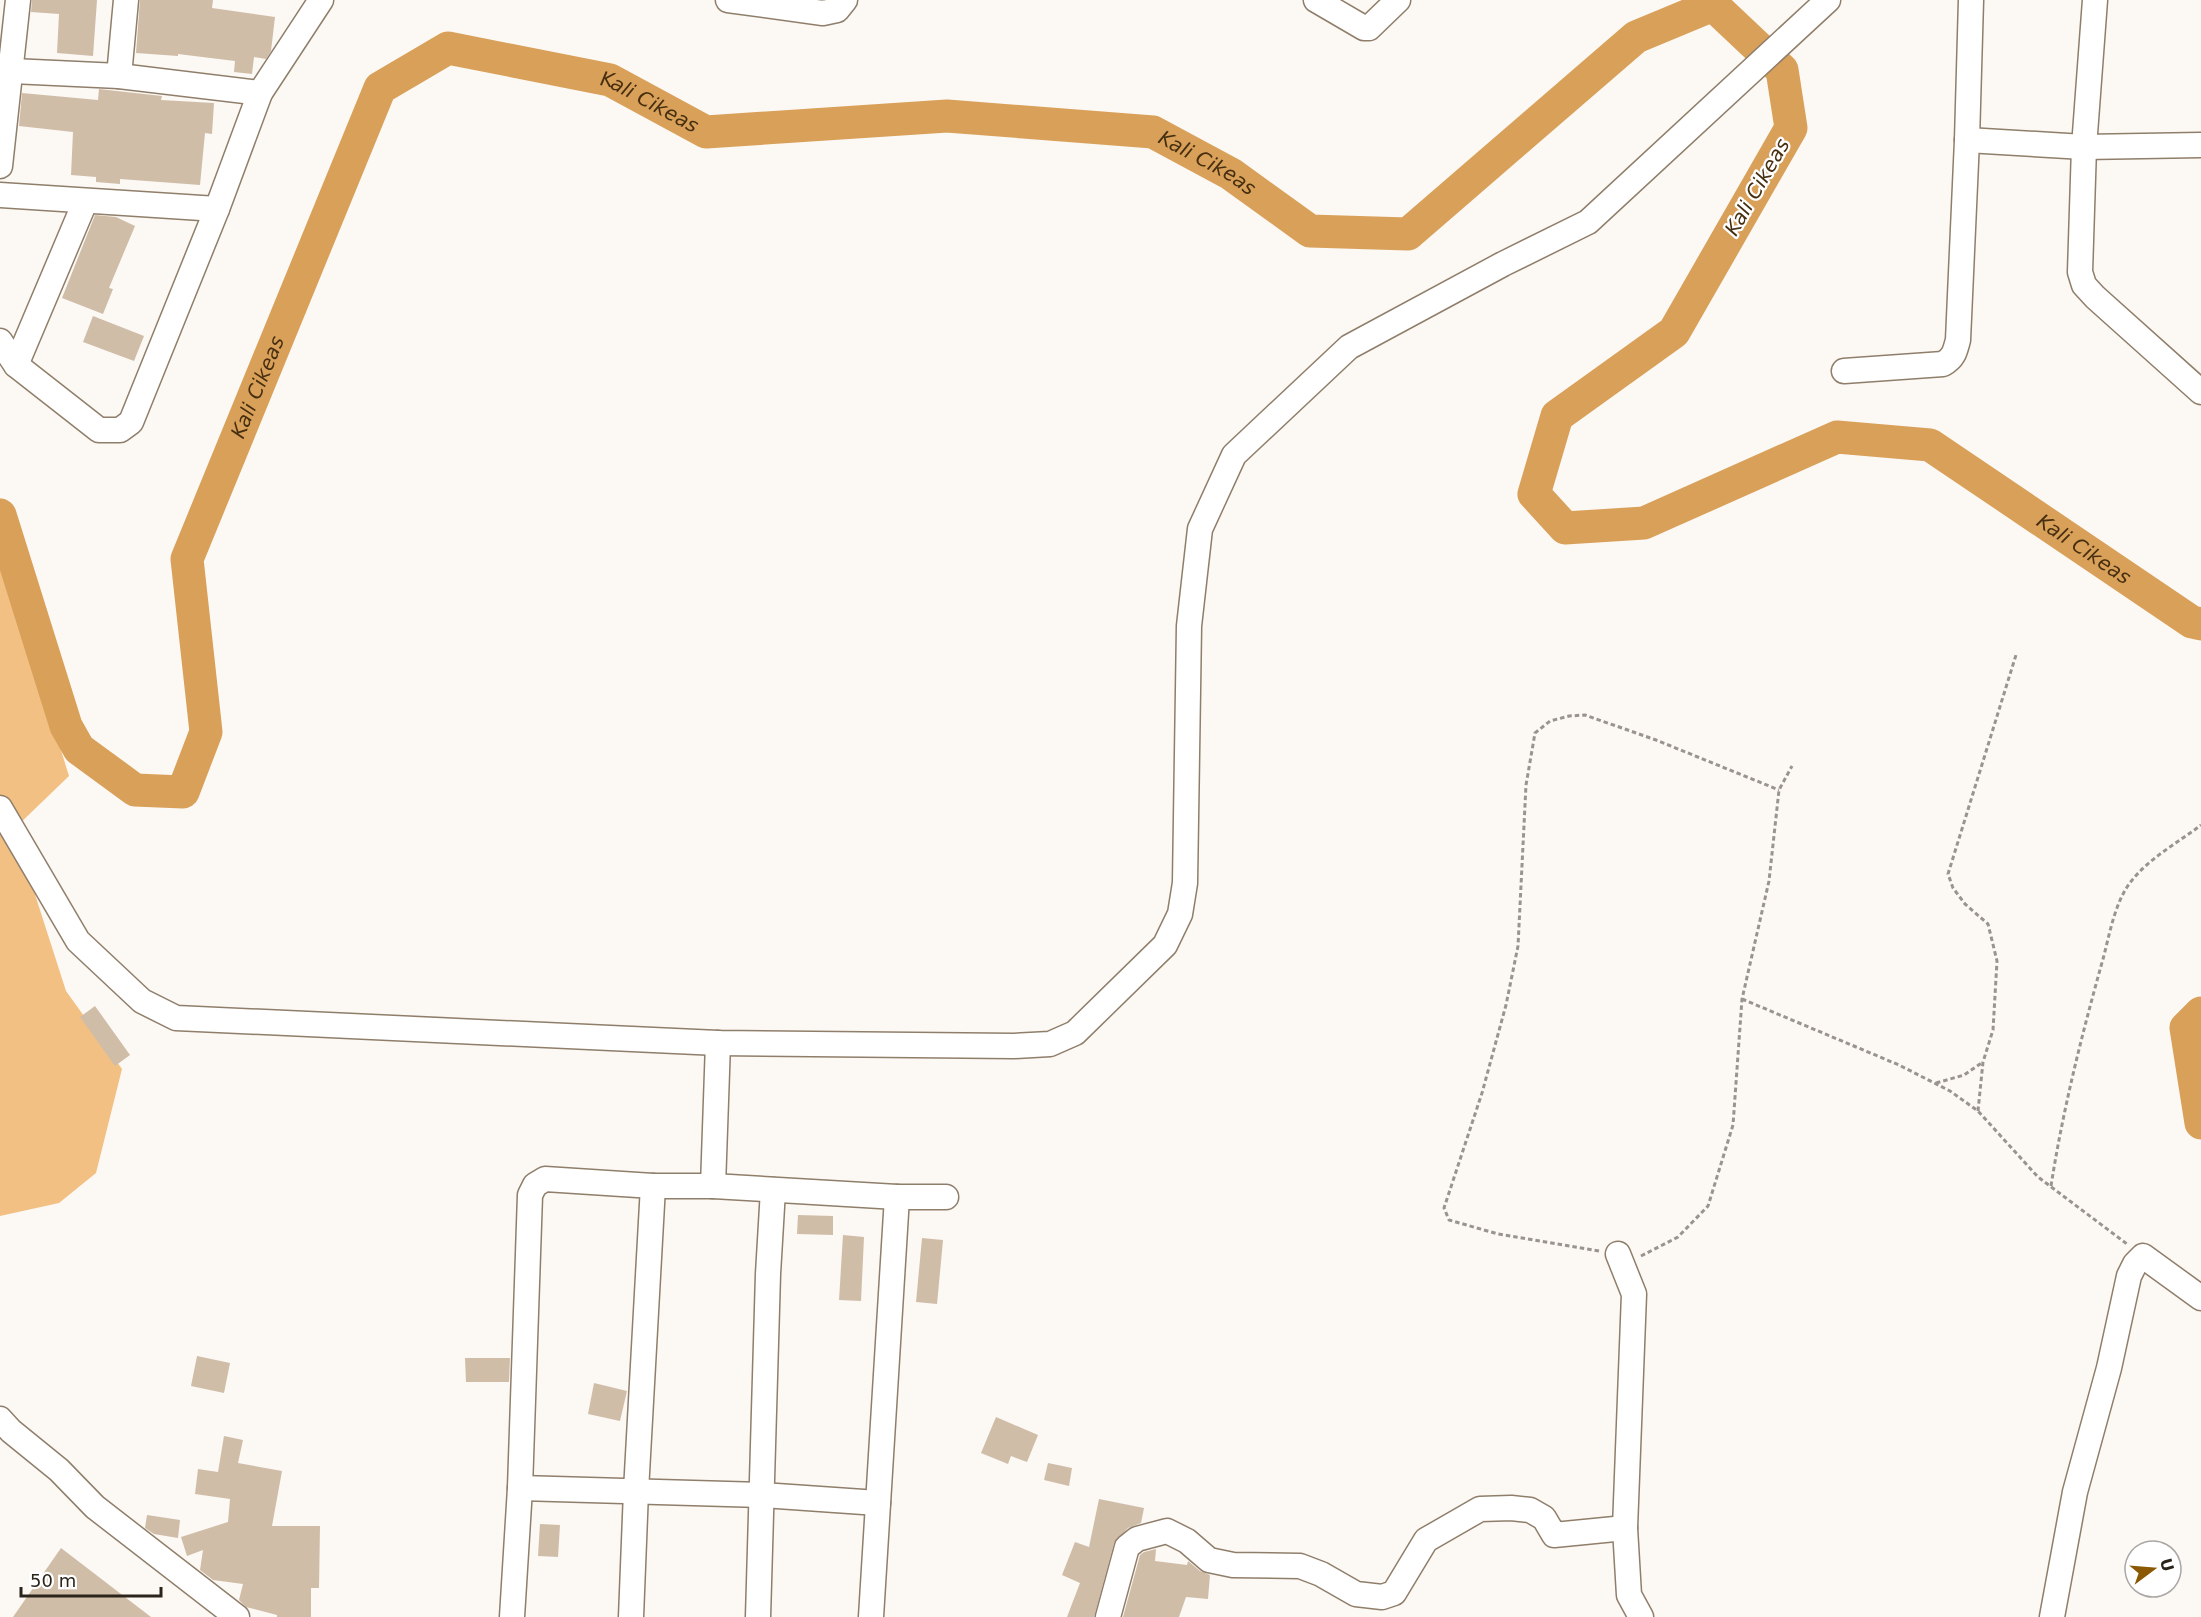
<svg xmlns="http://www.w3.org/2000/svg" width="2201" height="1617" viewBox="0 0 2201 1617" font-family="'DejaVu Sans',sans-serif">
  <rect width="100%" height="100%" fill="#fcf8f4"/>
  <polygon fill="#f3c083" points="0,554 69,776 14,829 66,991 122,1069 96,1173 59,1203 0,1216"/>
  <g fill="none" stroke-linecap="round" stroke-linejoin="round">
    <g stroke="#d9a059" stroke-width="33">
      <path id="s1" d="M0 515 66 726 79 749 135 790 183 792 206 732 187 559 380 88 448 48 610 80 706 132 947 116 1153 132 1231 174 1310 231 1408 234 1636 37 1713 5 1782 70 1791 128 1674 332 1557 416 1534 494 1565 528 1644 523 1837 437 1930 445 2192 622 2201 624"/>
      <polyline points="2201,1013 2186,1028 2201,1123"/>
    </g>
  </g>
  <g fill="#d0bda8">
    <polygon points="32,0 97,0 93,56 57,53 59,14 31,12"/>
    <polygon points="140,0 213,0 212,8 275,17 271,51 266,59 254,57 252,74 234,72 235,61 178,54 178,56 136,53"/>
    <polygon points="99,89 162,96 161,100 214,103 212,134 205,133 200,185 120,179 120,184 96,182 96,177 71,175 73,132 19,126 22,93 98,100"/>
    <polygon points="95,215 116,217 135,226 109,288 113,289 103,314 62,298"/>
    <polygon points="93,316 144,336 134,361 83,342"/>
    <polygon points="95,1006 130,1055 115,1066 80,1017"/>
    <polygon points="798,1215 833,1216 833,1235 797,1234"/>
    <polygon points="843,1235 864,1237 861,1301 839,1300"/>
    <polygon points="922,1238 943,1240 937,1304 916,1302"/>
    <polygon points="197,1356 230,1363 224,1393 191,1386"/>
    <polygon points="465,1358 510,1358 509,1382 466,1382"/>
    <polygon points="594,1383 627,1391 620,1421 588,1414"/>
    <polygon points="996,1417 1038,1435 1027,1462 1011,1456 1008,1464 981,1453"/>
    <polygon points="224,1436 243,1440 238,1463 282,1471 272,1526 320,1526 319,1588 311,1588 311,1617 277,1617 277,1615 246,1607 239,1600 243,1584 213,1580 200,1570 203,1550 187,1556 181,1537 228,1522 230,1499 195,1494 198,1469 218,1472"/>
    <polygon points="1048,1463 1072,1468 1069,1486 1044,1480"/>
    <polygon points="1099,1499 1144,1508 1141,1523 1128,1528 1114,1543 1094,1617 1067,1617 1080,1583 1062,1575 1075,1542 1089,1547"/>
    <polygon points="147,1515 180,1520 178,1538 154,1534 145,1528"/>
    <polygon points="540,1524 560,1525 558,1557 538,1556"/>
    <polygon points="61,1548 151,1617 13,1617"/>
    <polygon points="1156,1549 1155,1561 1187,1565 1188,1561 1200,1571 1210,1575 1208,1599 1186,1597 1179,1617 1123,1617 1140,1555 1144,1552"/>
  </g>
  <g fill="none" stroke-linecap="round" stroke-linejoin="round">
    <g stroke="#8f7e6a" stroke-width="27">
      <g id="minor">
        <polyline points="728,0 823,13 837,10 845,0"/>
        <polyline points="1316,0 1364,28 1369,28 1398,0"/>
        <polyline points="2095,0 2084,147 2080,272 2084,285 2095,297 2201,392"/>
        <polyline points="12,71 119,76 260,93"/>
        <polyline points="119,76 126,0"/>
        <polyline points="1967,140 2084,147 2201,145"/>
        <polyline points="0,166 18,0"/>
        <polyline points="0,195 217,209"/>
        <polyline points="0,341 16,365 99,430 120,430 131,422 217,209 260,93 321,0"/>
        <polyline points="16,365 85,202"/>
        <path d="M1844 371 1943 364C1954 358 1955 351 1958 340L1967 140 1971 0"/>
        <polyline points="0,808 78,941 142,1001 176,1018 718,1043 1014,1046 1050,1044 1075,1033 1165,945 1180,914 1185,883 1189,626 1200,529 1234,455 1349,347 1503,264 1588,222 1828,0"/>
        <polyline points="713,1186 718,1043"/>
        <polyline points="1618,1254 1634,1294 1625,1528 1629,1595 1641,1617"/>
        <polyline points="0,1419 11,1431 59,1470 95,1507 237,1617"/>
        <polyline points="520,1488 762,1495 878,1503"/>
        <polyline points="512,1617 520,1488 530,1195 535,1185 545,1179 653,1186 713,1186 897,1197 946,1197"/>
        <polyline points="631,1617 636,1491 653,1186"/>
        <polyline points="758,1617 768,1274 773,1190"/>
        <polyline points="871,1617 897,1197"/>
        <polyline points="1108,1617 1127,1547 1137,1539 1167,1531 1187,1541 1209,1560 1233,1565 1300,1566 1321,1574 1356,1594 1382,1597 1394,1593 1426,1540 1480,1509 1511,1508 1530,1510 1544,1518 1554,1535 1625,1528"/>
        <polyline points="2052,1617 2075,1492 2109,1368 2129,1276 2135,1264 2143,1256 2201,1298"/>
      </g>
    </g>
    <g stroke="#9a948e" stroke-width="3" stroke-dasharray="4.5 3" stroke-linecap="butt">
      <polyline points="1742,999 1899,1065 1950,1091 1978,1111 2038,1177 2127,1244"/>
      <polyline points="1936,1083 1964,1075 1983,1062"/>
      <polyline points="1978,1111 1983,1062 1993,1030 1997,961 1988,924 1965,904 1953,888 1948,874 2016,655"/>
      <path d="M2051 1186C2063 1109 2082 1034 2103 959 2110 933 2115 900 2133 879 2151 857 2179 842 2201 825"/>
      <polyline points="1599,1251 1498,1234 1449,1220 1444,1208 1482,1093 1506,1005 1518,946 1526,785 1535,733 1550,721 1569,716 1585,715 1656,740 1779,790"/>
      <polyline points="1641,1256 1678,1237 1708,1206 1733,1125 1742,999 1769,881 1779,790 1792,766"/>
    </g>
    <use href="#minor" stroke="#fff" stroke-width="24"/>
  </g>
  <g text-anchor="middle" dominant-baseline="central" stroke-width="4.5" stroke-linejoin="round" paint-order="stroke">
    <g font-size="20" font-style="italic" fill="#462f10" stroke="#fff">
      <text stroke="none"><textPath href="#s1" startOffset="1401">Kali Cikeas</textPath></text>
      <text stroke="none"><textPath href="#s1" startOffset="1976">Kali Cikeas</textPath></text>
      <text transform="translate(1757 187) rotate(-60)">Kali Cikeas</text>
      <text stroke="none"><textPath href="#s1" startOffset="789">Kali Cikeas</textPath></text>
      <text stroke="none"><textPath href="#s1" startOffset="3812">Kali Cikeas</textPath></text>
    </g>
  </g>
  <g transform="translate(2153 1569) rotate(74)"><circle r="28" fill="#ffffff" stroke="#aaa7a4" stroke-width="1.5"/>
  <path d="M0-4.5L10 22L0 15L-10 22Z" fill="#8b5903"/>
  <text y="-9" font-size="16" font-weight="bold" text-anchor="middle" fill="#2b241b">U</text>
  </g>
  <path d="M21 1587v9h140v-9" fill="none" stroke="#2b241b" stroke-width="3"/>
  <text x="30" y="1587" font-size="18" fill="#2b241b" stroke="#ffffff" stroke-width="4.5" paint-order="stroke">50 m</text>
</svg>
